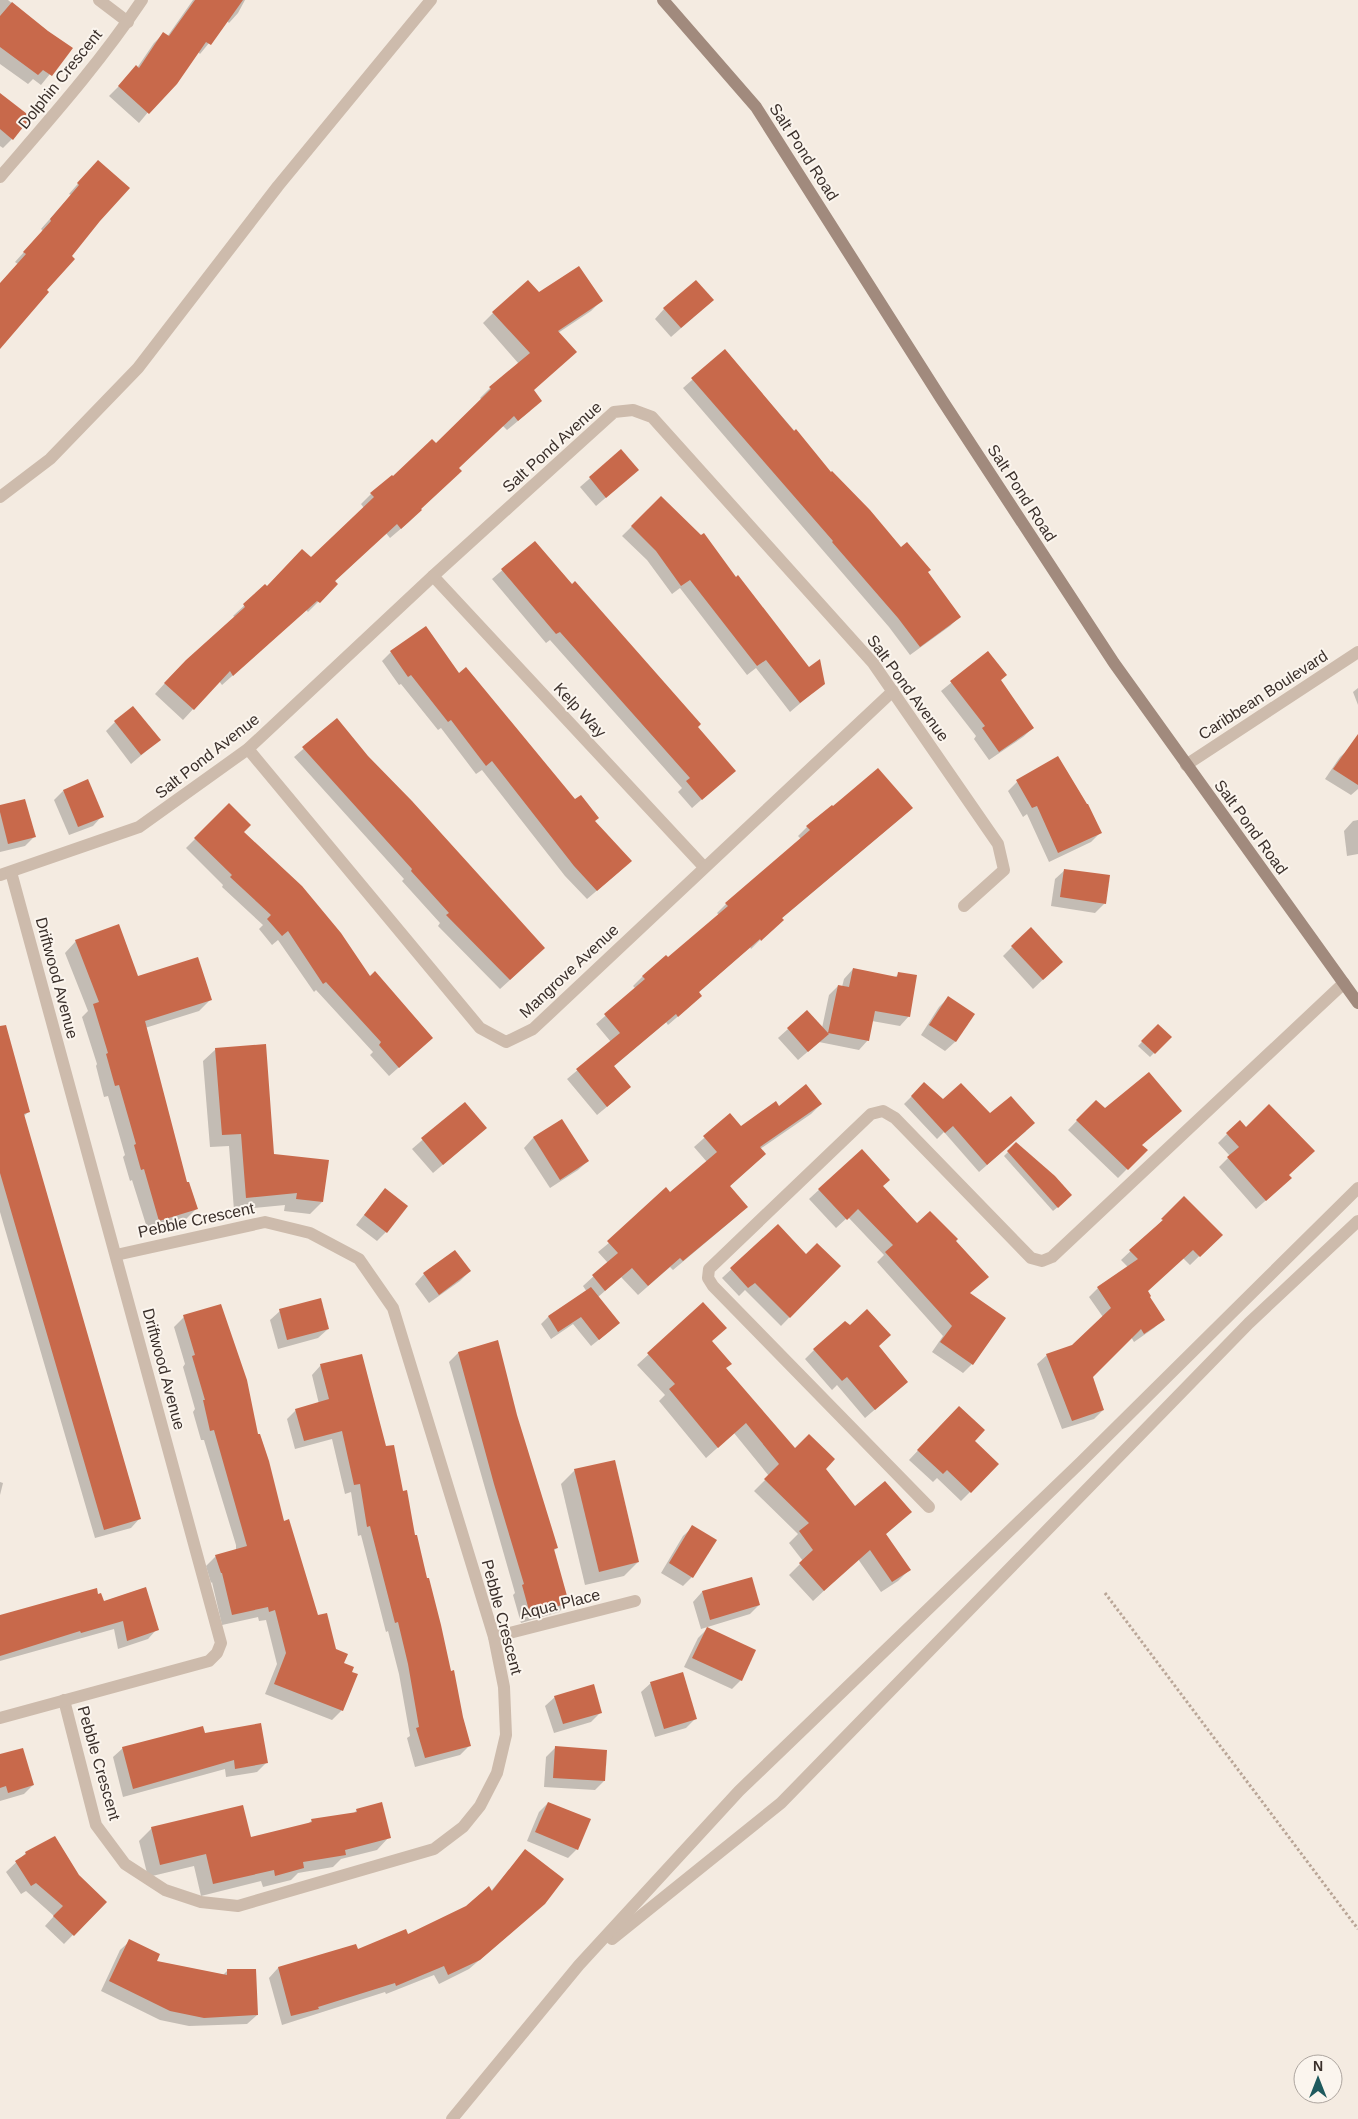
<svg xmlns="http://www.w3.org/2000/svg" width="1358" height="2119" viewBox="0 0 1358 2119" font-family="Helvetica,sans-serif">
  <rect width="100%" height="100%" fill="#f4ebe1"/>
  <g fill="#0003">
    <polygon points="0,0 8,0 47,32 71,48 41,85 33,79 28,84 0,64"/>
    <polygon points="193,0 245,0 238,13 229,23 227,21 200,54 198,52 139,123 109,96 137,68 154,43 163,34 167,37"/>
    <polygon points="0,94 12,139 3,148 0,146"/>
    <polygon points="89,171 45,290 0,347 0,284 18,264 15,262 43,231 41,229 71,195 69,194"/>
    <polygon points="539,293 601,301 591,311 558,333 532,391 530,411 507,430 502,425 458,468 410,521 390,538 386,533 334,582 336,584 308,612 306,610 222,685 219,681 183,720 155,694 175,672 235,617 233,616 265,586 266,588 311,559 364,508 361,504 371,494 436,444 482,400 480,398 490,388 519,364 483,323 493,313"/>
    <polygon points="713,300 671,337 655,319 664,309"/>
    <polygon points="725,351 831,473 901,549 926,572 959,617 950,626 910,655 889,627 683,388"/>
    <polygon points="621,451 638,470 596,506 580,487"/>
    <polygon points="661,498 736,579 809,669 824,683 790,712 756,668 747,675 680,588 672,594 647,560 622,536"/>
    <polygon points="535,542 734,771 692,808 678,792 682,788 550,640 546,643 492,579"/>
    <polygon points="391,652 458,675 594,821 621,870 587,899 565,876 482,770 476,774 441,728 438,730 401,684 399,685 382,661"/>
    <polygon points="988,653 1000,680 1033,728 1023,737 989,760 974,739 976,736 941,691"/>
    <polygon points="1358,688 1358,705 1353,692"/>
    <polygon points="337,720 534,958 500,989 438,926 440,923 402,881 404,879 294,757"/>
    <polygon points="115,722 159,740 131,764 106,731"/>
    <polygon points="1350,748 1358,754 1358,789 1351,795 1325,779 1340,757"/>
    <polygon points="1017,782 1100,833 1091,842 1049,862 1027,814 1023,817 1008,791"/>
    <polygon points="63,791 102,816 93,826 69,835 54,800"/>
    <polygon points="229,805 242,832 370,977 422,1047 389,1076 370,1055 373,1052 316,990 314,992 278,940 272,945 259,929 263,925 222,887 223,885 186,848"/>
    <polygon points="0,807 34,837 25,846 0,852"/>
    <polygon points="902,817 781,919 751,949 750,947 698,993 691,1005 668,1025 666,1022 613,1067 620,1096 597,1115 567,1079 611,1042 596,1024 636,989 633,986 643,976 668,959 719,915 717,913 726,904 801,839 798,836 807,827"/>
    <polygon points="1358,820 1358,854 1347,856 1344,831 1353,821"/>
    <polygon points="1065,870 1105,903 1095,913 1051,906 1055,879"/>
    <polygon points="76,941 137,977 210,1000 199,1011 145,1028 186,1184 196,1209 185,1220 148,1231 132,1180 130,1181 123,1157 125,1155 108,1096 104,1097 96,1066 97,1064 82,1017 88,1011 65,953"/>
    <polygon points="1012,947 1052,971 1033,989 1003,956"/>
    <polygon points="853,969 894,978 899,974 909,1016 900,1026 872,1021 868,1040 859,1050 819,1042 798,1060 778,1038 807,1012 822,1028 829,995 838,986 842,987 844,979"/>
    <polygon points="948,998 973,1014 955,1042 945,1051 921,1035 939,1007"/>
    <polygon points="1158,1025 1170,1037 1150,1057 1138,1046"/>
    <polygon points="0,1038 29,1111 23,1117 140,1518 131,1528 95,1538 0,1212"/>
    <polygon points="216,1049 273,1155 322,1202 310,1214 284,1211 285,1205 234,1210 229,1146 210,1147 203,1061"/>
    <polygon points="917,1091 990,1115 1026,1131 979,1172 944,1132 937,1139 904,1104"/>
    <polygon points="1096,1101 1105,1110 1180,1111 1141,1145 1146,1150 1118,1178 1068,1130"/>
    <polygon points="465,1103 486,1128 433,1173 412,1149"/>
    <polygon points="821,1104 811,1114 760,1149 765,1154 729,1187 746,1207 736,1217 673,1270 670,1267 638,1295 621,1277 598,1297 611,1330 591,1346 573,1324 551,1339 541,1324 548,1317 587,1292 583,1286 608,1263 598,1252 707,1162 694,1147 730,1115 741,1128"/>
    <polygon points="562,1121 588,1161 578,1170 550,1188 524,1148 533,1138"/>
    <polygon points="1227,1134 1288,1176 1281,1187 1256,1209 1219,1167 1230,1156 1218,1143"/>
    <polygon points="1016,1144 1066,1200 1053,1211 1004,1156"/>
    <polygon points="861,1151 882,1187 917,1224 954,1241 969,1294 972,1364 963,1373 932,1352 943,1336 877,1262 884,1255 848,1217 836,1228 809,1199"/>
    <polygon points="385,1189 386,1232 377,1241 356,1225"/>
    <polygon points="1184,1198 1221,1235 1190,1265 1183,1258 1146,1291 1148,1298 1163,1319 1154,1328 1134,1342 1131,1337 1091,1376 1103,1410 1094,1419 1062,1429 1037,1364 1047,1355 1073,1346 1103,1317 1089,1297 1098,1288 1128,1267 1121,1260 1154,1229"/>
    <polygon points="778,1226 806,1256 839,1266 781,1326 745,1290 739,1296 722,1278"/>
    <polygon points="455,1252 470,1271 460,1281 429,1303 415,1284 424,1274"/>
    <polygon points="703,1304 711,1341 725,1369 795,1450 824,1469 855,1508 910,1512 885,1535 909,1570 898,1581 881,1592 858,1559 813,1601 789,1575 803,1561 789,1543 798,1534 754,1491 769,1476 734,1433 706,1458 659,1401 665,1395 637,1365"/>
    <polygon points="280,1311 328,1329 318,1338 278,1349 270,1320"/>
    <polygon points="184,1317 257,1436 284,1522 317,1616 343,1664 342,1710 332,1720 265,1694 277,1664 266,1620 259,1621 258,1617 222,1625 212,1582 211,1583 206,1566 216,1556 236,1550 236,1545 204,1440 201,1440 193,1412 195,1409 183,1367 185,1364 174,1327"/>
    <polygon points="497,1341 516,1415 557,1548 553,1551 568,1602 559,1612 521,1623 513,1595 515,1593 449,1362 458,1353"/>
    <polygon points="877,1346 907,1382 865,1418 837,1385 832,1390 805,1359 814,1350"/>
    <polygon points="321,1365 385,1448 402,1493 470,1745 460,1755 415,1767 407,1738 410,1736 399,1674 388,1631 386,1632 361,1535 358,1536 351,1492 345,1494 332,1439 295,1449 287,1419 296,1410 319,1404 312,1375"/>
    <polygon points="959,1407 973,1441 998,1464 961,1501 937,1478 933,1482 909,1460"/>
    <polygon points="575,1470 638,1562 624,1576 585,1585 561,1484"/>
    <polygon points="0,1482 3,1483 0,1495"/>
    <polygon points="693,1527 692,1577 683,1586 661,1573 683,1536"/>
    <polygon points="751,1578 759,1605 750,1614 701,1629 693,1602 702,1592"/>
    <polygon points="98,1596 103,1603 157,1629 148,1639 118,1649 114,1629 0,1661 0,1616"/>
    <polygon points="707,1629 741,1680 732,1689 684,1667 698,1638"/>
    <polygon points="651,1683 695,1719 686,1728 655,1737 641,1692"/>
    <polygon points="555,1697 601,1712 591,1722 554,1733 545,1706"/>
    <polygon points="204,1734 267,1762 257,1772 226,1777 225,1769 123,1797 113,1757 123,1748"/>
    <polygon points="555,1748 604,1781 595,1790 544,1787 546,1757"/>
    <polygon points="0,1755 33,1785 24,1794 0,1801"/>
    <polygon points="548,1803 577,1849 568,1858 527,1841 539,1812"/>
    <polygon points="357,1810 389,1837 377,1850 341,1859 333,1867 298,1873 291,1880 263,1887 261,1881 201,1896 194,1866 148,1877 139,1841 152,1828 250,1839 307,1825 312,1820 353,1814"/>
    <polygon points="525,1851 534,1913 469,1969 439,1984 434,1975 386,1994 385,1992 282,2025 269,1978 278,1968 357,1951 407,1936 466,1907 491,1891"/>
    <polygon points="26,1853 78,1876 105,1902 64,1944 45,1926 54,1916 26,1891 21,1894 6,1872"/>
    <polygon points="130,1941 155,1962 223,1975 227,1971 257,2015 247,2024 189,2026 160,2020 101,1991 120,1950"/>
  </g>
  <g fill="#c8694b">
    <polygon points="195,0 243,0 211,45 206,42 177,84 149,114 118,86 136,65 139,68 163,32 169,36"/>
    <polygon points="12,2 48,31 73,48 52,76 43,70 38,75 0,47 0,16"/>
    <polygon points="0,93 31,117 13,140 0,129"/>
    <polygon points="98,160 130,188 100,221 72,256 75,259 47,290 49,292 0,349 0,283 26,254 23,252 51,221 50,219 79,185 77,183"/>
    <polygon points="579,266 603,301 558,331 577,352 534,390 542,401 518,421 514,416 459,468 462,471 421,509 422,510 401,529 397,524 335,581 338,584 320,603 317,601 233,676 230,671 194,710 164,683 186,660 245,607 243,604 265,584 267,586 302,549 311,557 374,497 370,493 392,475 393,476 432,439 436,443 491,389 489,387 530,353 492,312 528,280 539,292"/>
    <polygon points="696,280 714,300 681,328 663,308"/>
    <polygon points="725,349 794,431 796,429 831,472 832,471 870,510 901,547 907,542 931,570 928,572 961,617 920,647 898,618 832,542 833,541 691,378"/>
    <polygon points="621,449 639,470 606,498 589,477"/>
    <polygon points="661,496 701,535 704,533 736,577 738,575 809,667 820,659 825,684 800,703 766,660 757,666 690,580 681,586 656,551 631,526"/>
    <polygon points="535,541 572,584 575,581 701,724 698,727 736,771 702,800 686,781 690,778 560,632 556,634 501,569"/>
    <polygon points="426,626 459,673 466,667 575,799 581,795 599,818 595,821 632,861 597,891 574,866 492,761 486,766 451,720 448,722 411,675 408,677 390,651"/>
    <polygon points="988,651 1007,675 1001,680 1034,728 999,752 982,728 985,726 950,681"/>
    <polygon points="133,706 161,740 141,755 114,721"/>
    <polygon points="337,718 368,756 412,801 545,948 510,980 446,915 449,913 411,871 412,869 302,747"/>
    <polygon points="1358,734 1358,785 1333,769"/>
    <polygon points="1058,756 1087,804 1088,804 1102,833 1058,853 1037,806 1032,808 1016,780"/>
    <polygon points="878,768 913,808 782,918 784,920 761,941 760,939 699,992 702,996 678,1017 676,1014 614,1066 631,1087 607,1107 576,1069 620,1033 604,1014 645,979 642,976 666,955 668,957 728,906 725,903 810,830 806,826 832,805 833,806"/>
    <polygon points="88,779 104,817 78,827 63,790"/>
    <polygon points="25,799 36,837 8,844 0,812 0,805"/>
    <polygon points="229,803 251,825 244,832 302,886 341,933 370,976 375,971 433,1038 399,1068 379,1045 381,1042 326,982 323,984 288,931 282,936 267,919 271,915 230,877 232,875 194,838"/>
    <polygon points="1064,869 1110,875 1106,904 1060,897"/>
    <polygon points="119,924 138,976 198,957 212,1000 145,1021 187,1182 189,1182 198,1209 159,1221 144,1169 141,1170 134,1145 136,1144 119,1085 115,1086 106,1054 108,1053 93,1004 99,1002 75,940"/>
    <polygon points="1031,927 1063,962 1043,980 1011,946"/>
    <polygon points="853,968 897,977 898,972 917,975 910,1017 875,1011 869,1041 828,1033 838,985 849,987"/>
    <polygon points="948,996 975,1014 956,1042 929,1025"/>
    <polygon points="807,1010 829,1034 808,1052 787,1028"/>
    <polygon points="1158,1024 1172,1037 1155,1054 1141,1041"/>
    <polygon points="6,1025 30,1112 24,1114 141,1519 104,1530 0,1173 0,1026"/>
    <polygon points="266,1044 274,1154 329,1160 323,1202 296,1199 297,1193 246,1198 241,1134 222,1135 215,1048"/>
    <polygon points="1149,1072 1182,1111 1142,1145 1148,1150 1128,1170 1076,1120 1096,1100 1105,1108"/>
    <polygon points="924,1082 943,1099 961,1083 990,1113 1011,1096 1035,1123 987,1165 953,1126 945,1133 911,1096"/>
    <polygon points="806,1084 822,1104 760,1147 766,1154 730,1186 748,1207 683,1261 680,1258 648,1286 632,1268 605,1291 592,1275 618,1253 607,1241 666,1187 670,1192 717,1152 703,1136 730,1113 741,1126 776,1101 779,1106"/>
    <polygon points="465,1102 487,1128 443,1165 421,1138"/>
    <polygon points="1269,1104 1315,1151 1289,1175 1292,1178 1266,1201 1227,1157 1239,1147 1226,1133 1240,1120 1246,1127"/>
    <polygon points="562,1119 589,1161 560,1180 533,1137"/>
    <polygon points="1016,1142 1055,1176 1072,1195 1058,1208 1007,1151"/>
    <polygon points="862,1149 890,1180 883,1186 917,1223 930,1211 958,1239 956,1241 989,1277 970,1293 1006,1318 973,1365 940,1342 952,1326 885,1252 893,1245 858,1209 847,1220 818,1189"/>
    <polygon points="385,1188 408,1206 387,1233 364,1215"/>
    <polygon points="1184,1196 1223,1235 1200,1257 1193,1250 1148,1291 1151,1296 1150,1297 1165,1320 1144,1334 1141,1329 1093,1377 1104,1410 1072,1421 1046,1354 1072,1345 1111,1308 1097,1287 1138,1259 1129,1250 1163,1220 1161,1219"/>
    <polygon points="778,1224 806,1254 817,1243 841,1266 790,1318 755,1283 748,1288 730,1268"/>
    <polygon points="455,1250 471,1271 439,1295 423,1273"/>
    <polygon points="591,1287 620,1323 599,1340 581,1317 558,1332 548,1316"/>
    <polygon points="321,1298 329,1329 287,1340 279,1309"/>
    <polygon points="703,1302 727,1328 712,1341 732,1364 726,1368 795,1448 809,1434 835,1459 826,1469 855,1506 885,1481 912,1512 886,1534 911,1570 892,1582 870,1550 824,1591 799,1563 813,1550 799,1531 809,1523 764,1479 779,1464 746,1423 718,1448 669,1389 675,1384 647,1353"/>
    <polygon points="221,1304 247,1380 258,1434 260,1434 269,1461 284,1521 289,1519 318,1615 327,1613 336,1649 348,1654 344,1663 354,1667 352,1672 358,1674 343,1711 274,1684 286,1653 275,1610 269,1612 268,1607 232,1615 222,1573 221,1573 215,1555 247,1546 214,1430 210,1431 203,1400 205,1400 192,1356 195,1355 183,1315"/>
    <polygon points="867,1309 891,1335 879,1346 908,1382 875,1410 847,1377 842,1381 813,1349 845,1321 850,1325"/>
    <polygon points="498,1340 517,1415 558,1548 554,1549 569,1603 530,1614 522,1585 524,1584 494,1484 458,1352"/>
    <polygon points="362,1354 386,1446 394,1445 403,1491 407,1490 415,1535 417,1535 427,1578 429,1578 441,1625 451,1671 454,1670 463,1717 471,1746 425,1758 416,1728 419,1727 408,1664 398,1622 395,1623 370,1526 367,1527 360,1484 354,1485 342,1431 304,1441 295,1409 329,1399 320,1364"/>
    <polygon points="959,1406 985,1430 975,1441 999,1464 971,1493 947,1470 943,1474 917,1450"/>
    <polygon points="615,1460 639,1562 599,1572 574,1469"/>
    <polygon points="692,1525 717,1540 693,1578 669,1563"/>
    <polygon points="752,1577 760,1605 710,1620 702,1591"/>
    <polygon points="146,1587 159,1630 127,1641 123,1621 81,1633 80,1631 0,1656 0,1615 97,1588 98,1594 101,1593 104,1601"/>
    <polygon points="707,1627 756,1650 742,1681 692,1658"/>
    <polygon points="683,1672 697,1719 664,1729 650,1682"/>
    <polygon points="594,1684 602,1713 563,1724 554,1696"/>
    <polygon points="261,1723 268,1763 235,1769 234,1760 133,1789 122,1747 203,1726 205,1733"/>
    <polygon points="555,1746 607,1750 605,1781 553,1778"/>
    <polygon points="23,1748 34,1785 8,1793 6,1786 0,1788 0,1754"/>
    <polygon points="382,1802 391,1838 345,1850 346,1855 303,1862 304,1868 275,1876 274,1870 213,1884 206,1854 160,1865 151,1827 243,1805 251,1837 312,1822 311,1819 357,1812 356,1809"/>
    <polygon points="548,1802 591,1819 578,1850 535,1832"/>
    <polygon points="55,1836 79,1875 107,1902 74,1936 53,1916 63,1906 36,1883 31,1886 15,1861 26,1854 25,1852"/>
    <polygon points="525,1849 564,1879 545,1904 480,1960 448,1975 444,1966 396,1986 395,1983 318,2007 319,2009 291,2016 278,1967 356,1944 358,1949 406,1929 408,1934 466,1906 489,1886 492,1891"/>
    <polygon points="129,1939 160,1954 157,1961 227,1975 227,1969 256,1969 258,2015 204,2018 170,2011 109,1981"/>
  </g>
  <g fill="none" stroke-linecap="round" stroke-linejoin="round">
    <polyline stroke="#b9a596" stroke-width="3" stroke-dasharray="2.5 2.5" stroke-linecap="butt" points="1105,1593 1358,1929"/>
    <g stroke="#cdbbac" stroke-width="12">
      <polyline points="99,0 128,22"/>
      <path d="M0 177C49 120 100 63 142 0"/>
      <polyline points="0,497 50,459 138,368 278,186 431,0"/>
      <polyline points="433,576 704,867"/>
      <polyline points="248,749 480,1028 506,1042 533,1029 893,691"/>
      <polyline points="1186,765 1358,652"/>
      <polyline points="0,875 139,827 248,749 433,576 614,412 633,410 652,417 873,663 998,844 1004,870 964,906"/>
      <polyline points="929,1507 713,1286 708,1278 709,1269 871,1114 883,1111 895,1118 1031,1258 1042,1261 1052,1257 1344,983"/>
      <polyline points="494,1637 635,1601"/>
      <polyline points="64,1700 96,1825 125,1864 165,1890 201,1902 238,1906 434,1849 463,1827 480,1806 497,1773 506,1735 504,1687 494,1637 393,1308 359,1259 310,1233 265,1222 116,1255"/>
      <polyline points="0,1718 209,1661 217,1653 221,1643 11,872"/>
      <polyline points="612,1939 781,1803 1249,1323 1358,1221"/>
      <polyline points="452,2119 579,1965 739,1791 1080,1463 1358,1188"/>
    </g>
    <polyline stroke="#a18a7d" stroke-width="12" points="663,0 756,107 942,400 1114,663 1358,1003"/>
  </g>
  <g text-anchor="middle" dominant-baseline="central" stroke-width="4" stroke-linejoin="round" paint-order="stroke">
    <g font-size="16" fill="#3b302b" stroke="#fbf5ee">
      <text transform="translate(60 79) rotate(-51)">Dolphin Crescent</text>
      <text transform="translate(804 152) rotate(57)">Salt Pond Road</text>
      <text transform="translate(552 447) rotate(-42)">Salt Pond Avenue</text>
      <text transform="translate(1022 493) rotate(57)">Salt Pond Road</text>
      <text transform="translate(908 688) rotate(54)">Salt Pond Avenue</text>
      <text transform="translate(1263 695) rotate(-33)">Caribbean Boulevard</text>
      <text transform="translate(580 710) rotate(47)">Kelp Way</text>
      <text transform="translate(207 756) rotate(-38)">Salt Pond Avenue</text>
      <text transform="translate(1251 827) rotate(54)">Salt Pond Road</text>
      <text transform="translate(569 971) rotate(-43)">Mangrove Avenue</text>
      <text transform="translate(57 978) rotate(75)">Driftwood Avenue</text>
      <text transform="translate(196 1220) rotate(-12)">Pebble Crescent</text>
      <text transform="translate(164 1369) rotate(75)">Driftwood Avenue</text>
      <text transform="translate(560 1604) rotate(-14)">Aqua Place</text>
      <text transform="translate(502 1617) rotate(75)">Pebble Crescent</text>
      <text transform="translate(99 1763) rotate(74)">Pebble Crescent</text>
    </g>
  </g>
  <g transform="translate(1318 2079)"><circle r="24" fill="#fbf5ee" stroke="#aea6a0"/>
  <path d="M0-4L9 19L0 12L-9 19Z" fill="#1f5a5e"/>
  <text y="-8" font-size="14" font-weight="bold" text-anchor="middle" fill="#3b302b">N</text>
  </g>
</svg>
